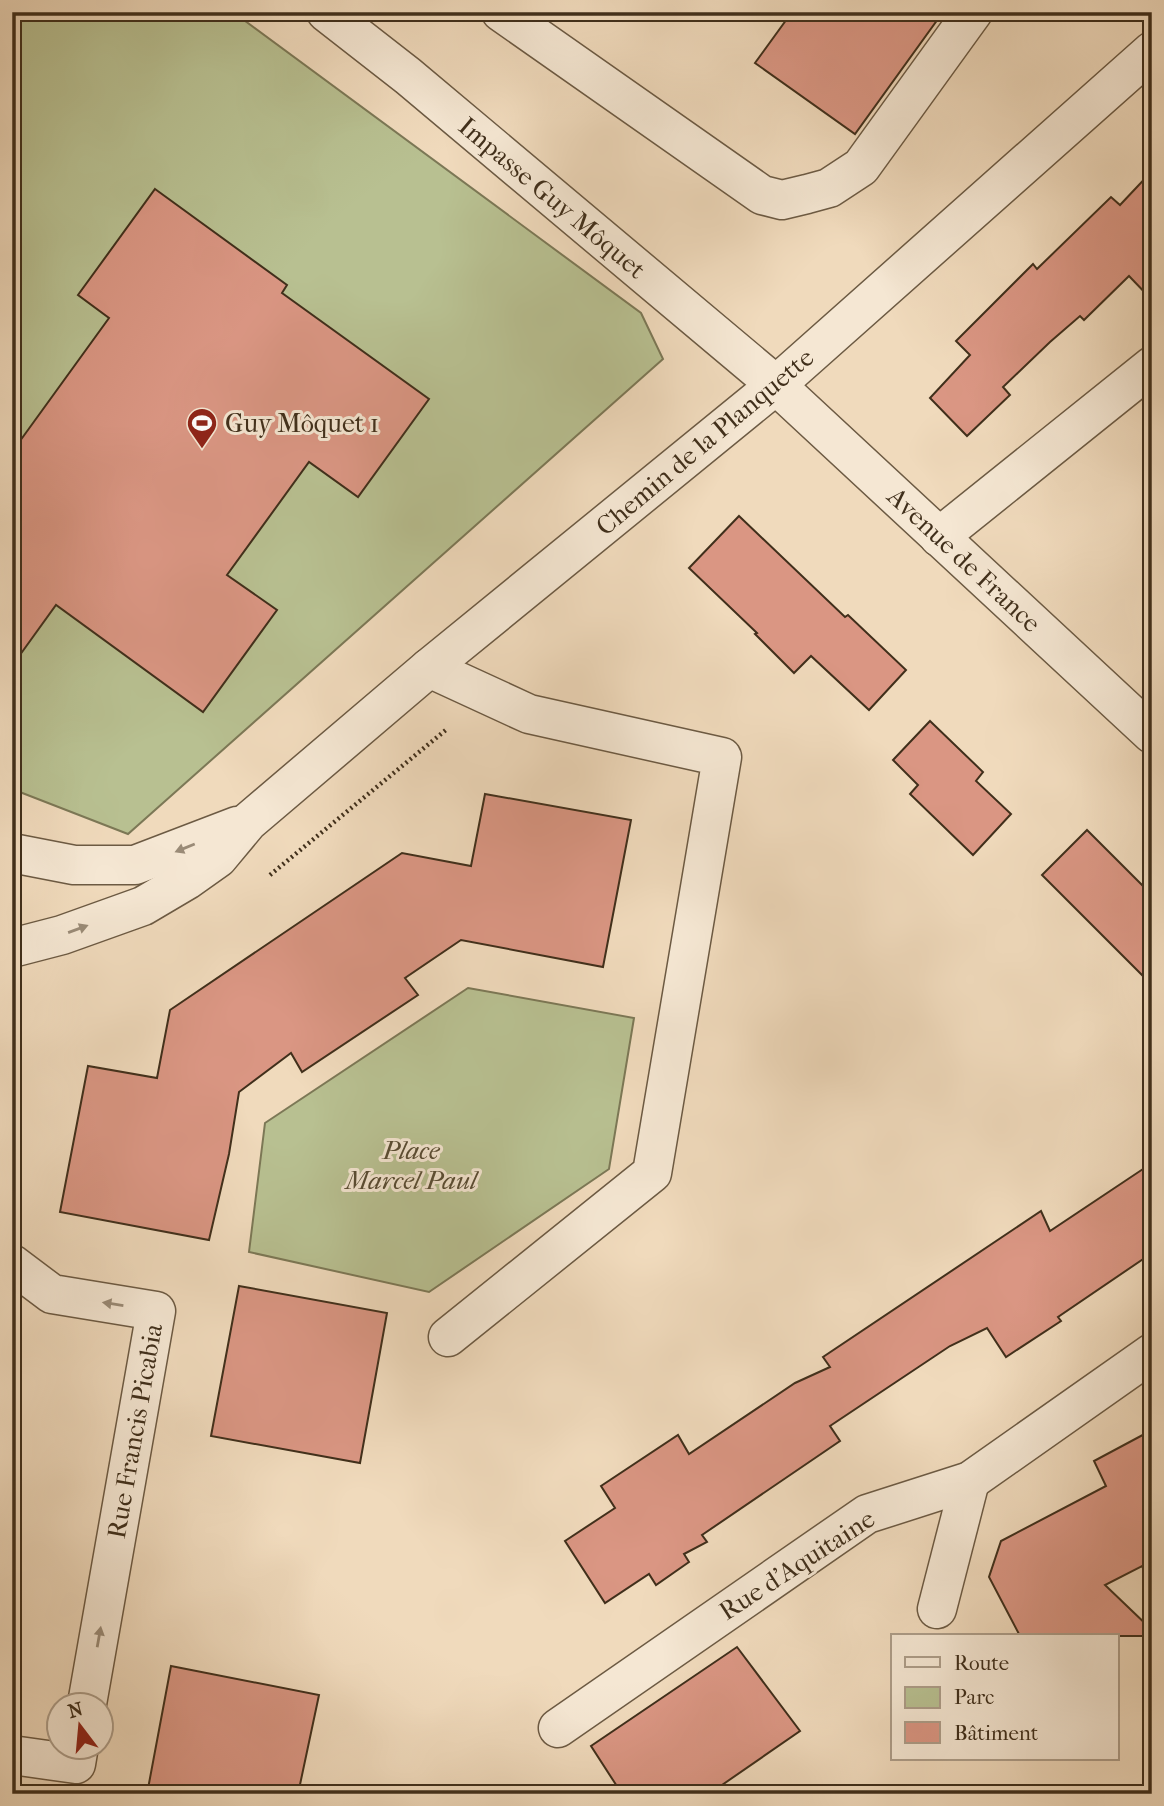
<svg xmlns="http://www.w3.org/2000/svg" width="1164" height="1806" viewBox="0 0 1164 1806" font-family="'IM FELL French Canon',serif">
  <rect width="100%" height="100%" fill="#f0dabc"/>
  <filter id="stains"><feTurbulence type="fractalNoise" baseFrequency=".00286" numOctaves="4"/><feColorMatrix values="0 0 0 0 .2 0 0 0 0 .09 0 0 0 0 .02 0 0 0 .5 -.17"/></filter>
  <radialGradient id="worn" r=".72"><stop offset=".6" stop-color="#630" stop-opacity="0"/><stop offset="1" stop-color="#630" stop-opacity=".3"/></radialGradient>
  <g fill="#b8c091" stroke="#7c7856" stroke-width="2">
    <polygon points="12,12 233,12 641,313 663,359 128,834 12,789"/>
    <polygon points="468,988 634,1018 609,1169 429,1292 249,1252 265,1123"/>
  </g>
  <g fill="#da9683" stroke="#402f1b" stroke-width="2">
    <polygon points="792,12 943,12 855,134 755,63"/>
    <polygon points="1152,171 1152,300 1129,276 1084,320 1080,316 1050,342 1003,387 1010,395 967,436 930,398 970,355 956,341 1033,264 1037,269 1111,197 1120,205"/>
    <polygon points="155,189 287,285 282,293 429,399 358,497 309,462 227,575 277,610 203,712 56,605 12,666 12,452 109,318 78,295"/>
    <polygon points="739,516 845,617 848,615 906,670 869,710 811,656 794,673 755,634 757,633 689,568"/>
    <polygon points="930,721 983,772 976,781 1011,814 973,855 910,794 918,785 893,760"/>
    <polygon points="485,794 631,820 603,967 461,940 405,978 418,995 302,1072 291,1053 239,1092 229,1154 209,1240 60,1212 88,1066 157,1078 170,1010 402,853 471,866"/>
    <polygon points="1087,830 1152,895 1152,985 1042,875"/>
    <polygon points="1152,1163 1152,1253 1058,1317 1061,1321 1006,1357 987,1328 950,1346 830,1426 840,1441 702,1535 707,1542 684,1554 689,1562 656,1585 649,1574 605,1603 565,1541 615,1508 601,1486 678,1435 689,1454 795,1383 830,1367 823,1357 1041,1211 1050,1231"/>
    <polygon points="239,1286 387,1313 360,1463 211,1436"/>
    <polygon points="1152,1430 1152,1588 1142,1566 1105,1585 1152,1630 1152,1636 1020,1636 989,1577 1001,1541 1106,1486 1094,1461"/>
    <polygon points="737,1647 800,1731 709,1794 622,1794 591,1746"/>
    <polygon points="171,1666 319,1695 298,1794 147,1794"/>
  </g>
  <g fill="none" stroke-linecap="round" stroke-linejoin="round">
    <g stroke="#6c5a43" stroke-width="41">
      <g id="minor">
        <polyline points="326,12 408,76 776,385 1152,734"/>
        <polyline points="501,12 762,195 782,200 807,194 829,188 861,167 973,12"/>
        <polyline points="939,537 1152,366"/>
        <polyline points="429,668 529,714 722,757 652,1173 448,1337"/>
        <polyline points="12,853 74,865 135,865 237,826"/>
        <polyline points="12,948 62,935 143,906 187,880 218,858 248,822 429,668 776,385 1152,51"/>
        <polyline points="12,1264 52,1294 156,1311 87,1704"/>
        <polyline points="937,1609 970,1481"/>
        <polyline points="558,1728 867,1514 970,1481 1152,1353"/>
        <polyline points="12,1755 76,1764 79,1746"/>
      </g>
    </g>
    <polyline stroke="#402f1b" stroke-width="4.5" stroke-dasharray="2 3.5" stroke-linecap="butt" points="270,875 447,729"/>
    <use href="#minor" stroke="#f5e7d3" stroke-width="38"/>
  </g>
  <defs><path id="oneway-solid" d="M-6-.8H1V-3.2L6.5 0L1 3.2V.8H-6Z" transform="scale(1.75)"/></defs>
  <g fill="#9a8b77">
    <use href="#oneway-solid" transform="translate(185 848) rotate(158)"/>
    <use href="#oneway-solid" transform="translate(78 929) rotate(-20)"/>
    <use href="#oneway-solid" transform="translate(113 1304) rotate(-171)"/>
    <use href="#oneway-solid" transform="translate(99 1637) rotate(-80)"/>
  </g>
  <defs>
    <g id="stadium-pin" transform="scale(1.575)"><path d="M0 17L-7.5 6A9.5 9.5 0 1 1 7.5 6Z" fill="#8f2418" stroke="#f5e7d3"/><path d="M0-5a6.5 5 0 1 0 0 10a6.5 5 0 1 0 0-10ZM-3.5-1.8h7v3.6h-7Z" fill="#fff"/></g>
  </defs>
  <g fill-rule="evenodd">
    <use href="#stadium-pin" x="202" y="423"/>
  </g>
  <g text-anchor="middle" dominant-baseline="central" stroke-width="6" stroke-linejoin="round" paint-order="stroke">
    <g font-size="26" fill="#402f1b" stroke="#f5e7d3">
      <text transform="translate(552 198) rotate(40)">Impasse Guy Môquet</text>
      <text transform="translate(705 442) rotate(-40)">Chemin de la Planquette</text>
      <text transform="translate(964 560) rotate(43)">Avenue de France</text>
      <text transform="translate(135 1431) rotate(-80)">Rue Francis Picabia</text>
      <text transform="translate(797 1565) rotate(-33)">Rue d'Aquitaine</text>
    </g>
    <g font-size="26" fill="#402f1b" stroke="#f5e7d3" text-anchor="start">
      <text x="225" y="423">Guy Môquet 1</text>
    </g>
    <g font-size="26" font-style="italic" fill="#584c33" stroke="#f5e7d3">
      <text x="411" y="1150">Place<tspan x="411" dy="30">Marcel Paul</tspan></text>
    </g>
  </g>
  <rect width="1164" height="1806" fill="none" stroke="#f0dabc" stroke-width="42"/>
  <rect x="14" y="14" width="1136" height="1778" fill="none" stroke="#402f1b" stroke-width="3.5"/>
  <rect x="21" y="21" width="1122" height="1764" fill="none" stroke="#402f1b" stroke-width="2"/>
  <rect x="891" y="1634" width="228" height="126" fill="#f5e7d3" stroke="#ad9d89" stroke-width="2"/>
  <rect x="905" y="1657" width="35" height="10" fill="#f5e7d3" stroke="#ad9d89" stroke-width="2"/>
  <text x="954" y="1670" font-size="21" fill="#402f1b">Route</text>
  <rect x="905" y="1687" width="35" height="21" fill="#b8c091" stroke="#ad9d89" stroke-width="2"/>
  <text x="954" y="1704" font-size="21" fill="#402f1b">Parc</text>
  <rect x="905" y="1722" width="35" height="21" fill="#da9683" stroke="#ad9d89" stroke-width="2"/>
  <text x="954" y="1740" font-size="21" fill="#402f1b">Bâtiment</text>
  <g transform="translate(80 1726) rotate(344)"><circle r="33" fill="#f5e7d3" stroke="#ad9d89" stroke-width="2"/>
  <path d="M0-5L12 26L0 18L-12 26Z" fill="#8f2418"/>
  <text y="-10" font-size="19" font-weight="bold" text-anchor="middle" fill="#402f1b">N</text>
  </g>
  <rect width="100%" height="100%" filter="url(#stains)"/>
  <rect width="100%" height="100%" fill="url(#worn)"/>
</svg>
